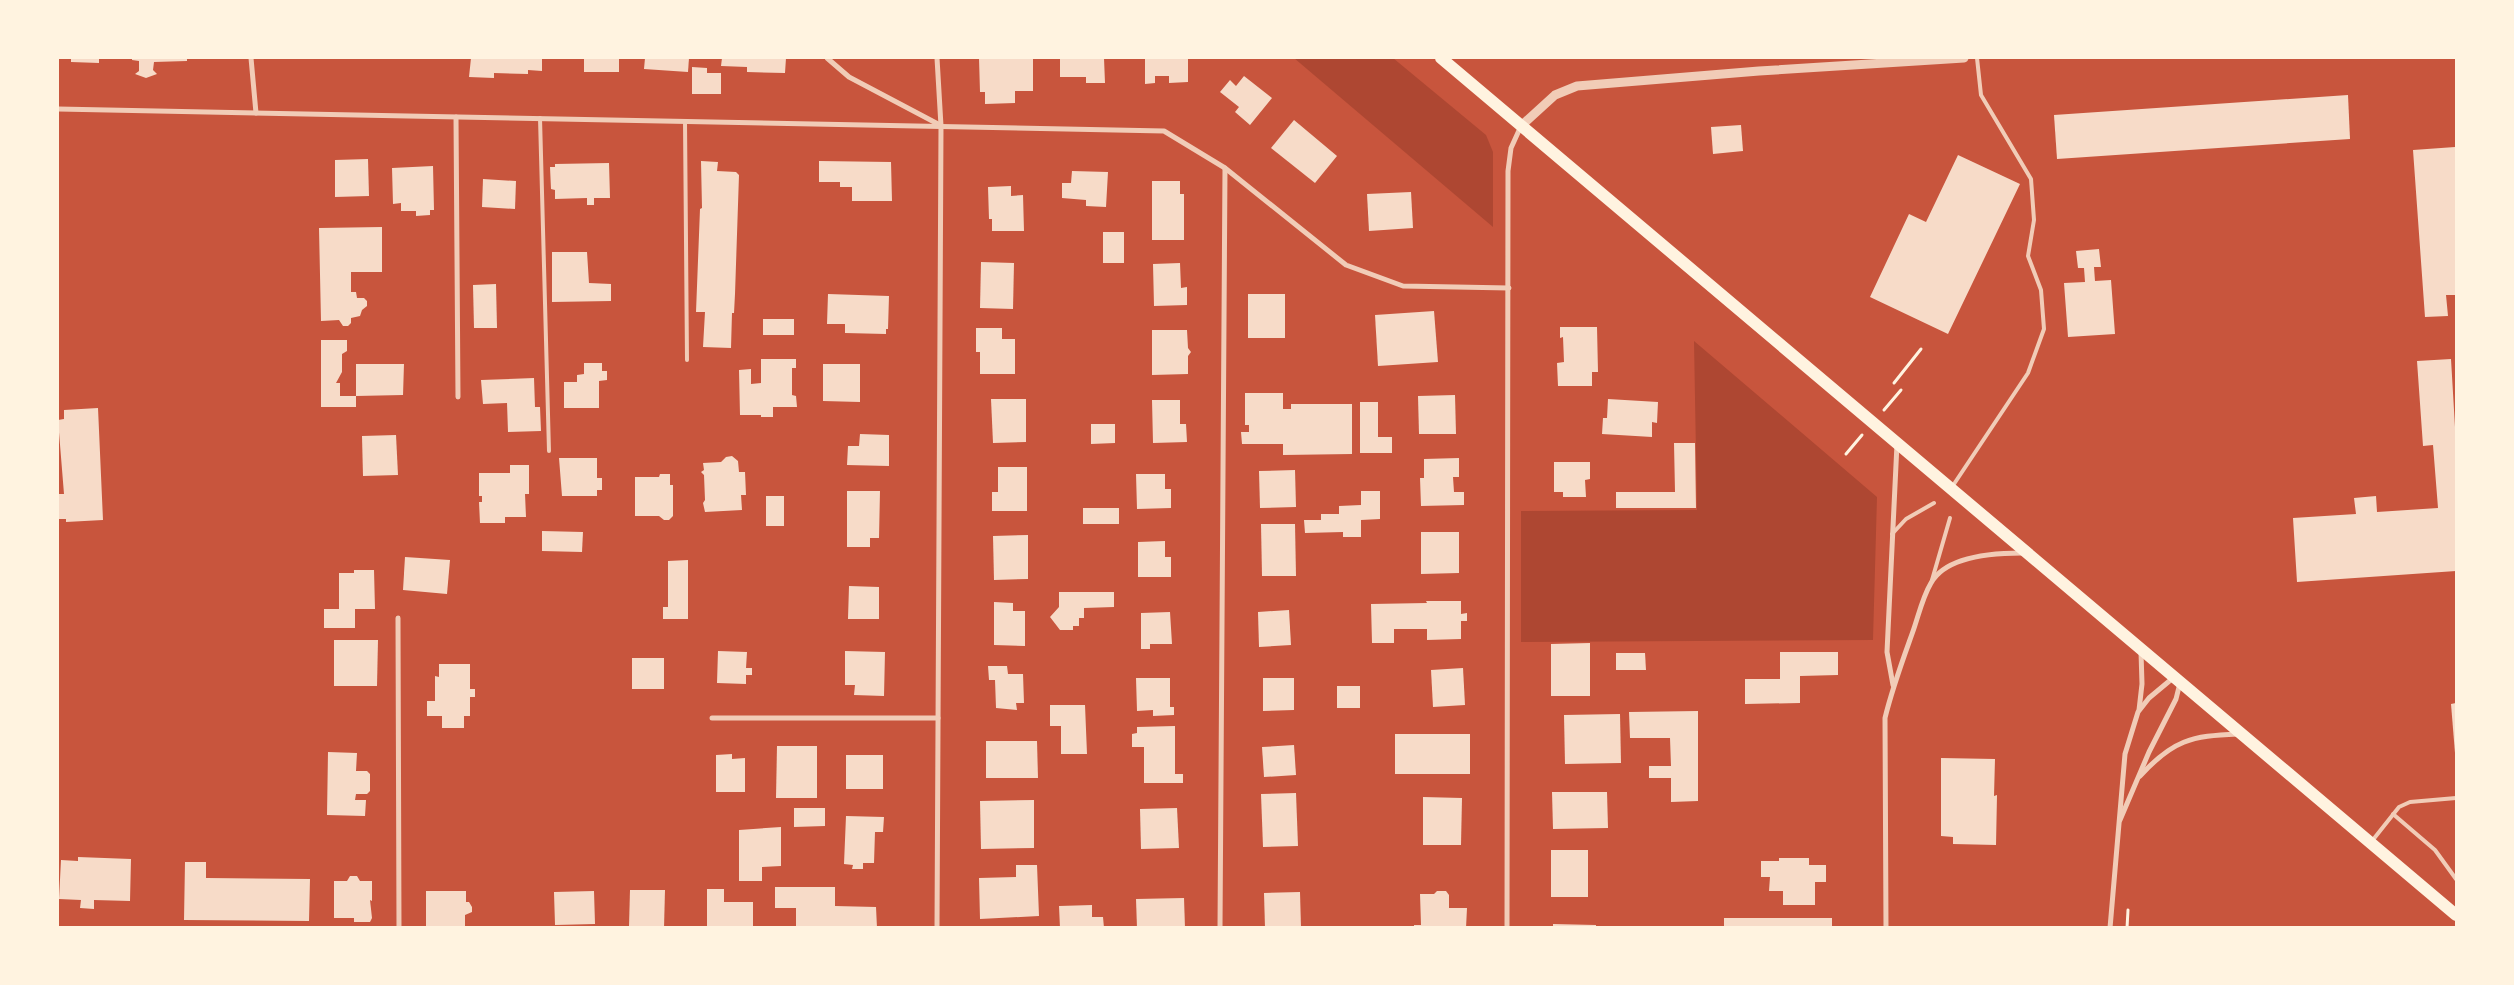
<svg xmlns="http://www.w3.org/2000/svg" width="2514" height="985" viewBox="0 0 2514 985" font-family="'PT Serif',serif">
  <rect width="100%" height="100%" fill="#c8553d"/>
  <g fill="#ae4732">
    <polygon points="1294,58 1393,58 1486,135 1493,152 1493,227"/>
    <polygon points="1694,341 1877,497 1873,640 1521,642 1521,511 1697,510"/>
  </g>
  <g fill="#f7dbc8">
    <polygon points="71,58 99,58 99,63 71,62"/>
    <polygon points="132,58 187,58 187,61 154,62 153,70 157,74 146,78 135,74 139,71 139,61 132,60"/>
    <polygon points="471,58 542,58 542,71 528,70 528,74 494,73 494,78 469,77"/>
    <rect x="584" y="58" width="35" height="14"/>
    <polygon points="645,58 689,58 688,72 644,69"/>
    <polygon points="722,58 786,58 785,73 747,72 747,67 721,66"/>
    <polygon points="979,58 1033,58 1033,91 1015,91 1015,103 985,104 985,92 980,92"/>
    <polygon points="1060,58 1104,58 1105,83 1086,83 1086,77 1060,77"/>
    <polygon points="1145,58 1188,58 1188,82 1169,83 1169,76 1155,76 1155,83 1145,84"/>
    <polygon points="692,67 707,68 707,73 721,73 721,94 692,94"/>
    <polygon points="1244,76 1272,98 1250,125 1235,112 1239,107 1220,92 1230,80 1236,86"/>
    <polygon points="2348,95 2350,139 2057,159 2054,115"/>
    <polygon points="1294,120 1337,156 1315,183 1271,148"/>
    <polygon points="1741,125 1743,151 1713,154 1711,127"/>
    <polygon points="2455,147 2456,295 2446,295 2448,316 2425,317 2413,150"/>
    <polygon points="1958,155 2020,184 1948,334 1870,297 1909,214 1926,222"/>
    <polygon points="368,159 369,196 335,197 335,160"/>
    <polygon points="701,161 718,162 717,171 736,172 739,175 735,294 734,313 732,313 731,348 703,347 705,312 696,312 700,209 702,208"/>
    <polygon points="819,161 891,162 892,201 852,201 852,187 840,187 840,182 819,182"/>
    <polygon points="609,163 610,198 594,198 594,205 587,205 587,198 555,199 555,190 551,189 550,167 555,167 555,164"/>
    <polygon points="433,166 434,210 430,210 430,215 416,216 416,211 401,211 401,203 393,204 392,168"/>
    <polygon points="1072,171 1108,172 1106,207 1086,206 1086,200 1062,198 1062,183 1071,183"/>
    <polygon points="483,179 516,181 515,209 482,207"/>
    <polygon points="1152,181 1180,181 1180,194 1184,194 1184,240 1152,240"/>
    <polygon points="1011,186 1011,196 1023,195 1024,231 992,231 992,219 989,219 988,187"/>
    <polygon points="1411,192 1413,228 1369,231 1367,194"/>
    <polygon points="382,227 382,272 351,272 351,292 356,292 357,298 364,298 367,301 367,306 362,310 360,316 351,318 351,323 348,326 343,326 339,320 321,321 319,228"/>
    <rect x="1103" y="232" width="21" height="31"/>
    <polygon points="2099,249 2101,267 2094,267 2095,281 2111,280 2115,334 2068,337 2064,283 2085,282 2084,268 2078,268 2076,251"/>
    <polygon points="552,252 587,252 589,283 611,284 611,301 552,302"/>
    <polygon points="981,262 1014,263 1013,309 980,308"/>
    <polygon points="1180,263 1181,288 1187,287 1187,305 1154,306 1153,264"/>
    <polygon points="496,284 497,328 474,328 473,285"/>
    <polygon points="828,294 889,296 888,329 886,329 886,334 845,333 845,324 827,324"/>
    <rect x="1248" y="294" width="37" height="44"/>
    <polygon points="1434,311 1438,362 1378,366 1375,315"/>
    <rect x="763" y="319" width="31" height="16"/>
    <polygon points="1560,327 1597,327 1598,372 1592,372 1592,386 1558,386 1557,363 1564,362 1563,337 1560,338"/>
    <polygon points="976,328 1002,328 1002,339 1015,339 1015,374 980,374 980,352 976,352"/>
    <polygon points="1152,330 1187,330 1188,348 1191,352 1188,356 1188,374 1152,375"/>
    <polygon points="321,340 347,340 347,351 342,354 342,372 336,383 340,383 340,396 356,396 356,407 321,407"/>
    <polygon points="761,359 796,359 796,368 792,368 792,395 796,396 797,407 773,407 773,417 761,417 761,415 740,415 739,370 751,369 751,384 761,383"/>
    <polygon points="2451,359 2456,444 2456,571 2297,582 2293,518 2356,514 2354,498 2376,496 2377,512 2438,508 2433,445 2423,446 2417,361"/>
    <polygon points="584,363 602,363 602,371 607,371 607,380 599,381 599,408 564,408 564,382 577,382 577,375 584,374"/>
    <polygon points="356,364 404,364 403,395 356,396"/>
    <polygon points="823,364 860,364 860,402 823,401"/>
    <polygon points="534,378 535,407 540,407 541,431 508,432 507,403 483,404 481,380"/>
    <polygon points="1245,393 1283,393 1283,409 1291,409 1291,404 1352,404 1352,454 1283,455 1283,444 1242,444 1241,432 1249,432 1249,425 1245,425"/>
    <polygon points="1455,395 1456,434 1419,434 1418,396"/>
    <polygon points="991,399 1026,399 1026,442 993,443"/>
    <polygon points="1608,399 1658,402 1657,423 1652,422 1652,437 1602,434 1603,418 1607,418"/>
    <polygon points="1152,400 1180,400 1180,424 1186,424 1187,442 1153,443"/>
    <polygon points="1360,402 1378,402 1378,437 1392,437 1392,453 1360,453"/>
    <polygon points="98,408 103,520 66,522 66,519 58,519 58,494 64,494 58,420 64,419 64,410"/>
    <polygon points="1091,424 1115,424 1115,443 1091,444"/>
    <polygon points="860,434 889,435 889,466 847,465 848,446 859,446"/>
    <polygon points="396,435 398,475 363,476 362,436"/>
    <polygon points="1674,443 1695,443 1696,508 1616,508 1616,492 1675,492"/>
    <polygon points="732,456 738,461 739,472 745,472 746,495 741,495 742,510 705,512 703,503 705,500 704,475 701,472 704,470 703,463 721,462 726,457"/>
    <polygon points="559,458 597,458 597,478 602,478 602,490 597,490 597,496 562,496"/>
    <polygon points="1459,458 1459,477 1453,477 1454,492 1464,492 1464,505 1421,506 1420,478 1424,478 1424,459"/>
    <polygon points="1554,462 1590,462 1590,479 1585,480 1586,497 1563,497 1563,492 1554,492"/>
    <polygon points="510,465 529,465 529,494 525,494 526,517 505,517 505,523 480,523 479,502 482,502 482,496 479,496 479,473 510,473"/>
    <polygon points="998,467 1027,467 1027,511 992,511 992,492 998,492"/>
    <polygon points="1295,470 1296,507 1260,508 1259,471"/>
    <polygon points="660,474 670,474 670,485 673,485 673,516 669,520 664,520 659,516 635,516 635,477 659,477"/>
    <polygon points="1136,474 1165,474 1165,489 1171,489 1171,508 1137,509"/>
    <polygon points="847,491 880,491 879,538 870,538 870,547 847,547"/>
    <polygon points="1361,491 1380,491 1380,519 1361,520 1361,537 1343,537 1343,532 1305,533 1304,520 1321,520 1321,514 1339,514 1339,506 1361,505"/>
    <rect x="766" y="496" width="18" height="30"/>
    <rect x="1083" y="508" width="36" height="16"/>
    <polygon points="1261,524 1295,524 1296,576 1262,576"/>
    <polygon points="542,531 583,532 582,552 542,551"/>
    <polygon points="1421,532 1459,532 1459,573 1421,574"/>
    <polygon points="1028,535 1028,579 994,580 993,536"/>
    <polygon points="1165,541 1165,557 1171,557 1171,577 1138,577 1138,542"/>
    <polygon points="405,557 450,560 447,594 403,590"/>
    <polygon points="688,560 688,619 663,619 663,607 668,607 668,561"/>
    <polygon points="354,570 374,570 375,609 355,609 355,628 324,628 324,609 339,609 339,573 354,573"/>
    <polygon points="849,586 879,587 879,619 848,619"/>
    <polygon points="1059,592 1114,592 1114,607 1084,608 1084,618 1079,618 1079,626 1073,626 1073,630 1060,630 1050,617 1059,607"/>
    <polygon points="1426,601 1461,601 1461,614 1467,613 1467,621 1461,621 1461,639 1427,640 1427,629 1394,629 1394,643 1372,643 1371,604 1427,603"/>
    <polygon points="994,602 1013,603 1013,611 1025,611 1025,646 994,645"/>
    <polygon points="1289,610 1291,645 1259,647 1258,612"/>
    <polygon points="1170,612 1172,644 1150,644 1150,649 1141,649 1141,613"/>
    <polygon points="334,640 378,640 377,686 334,686"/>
    <polygon points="1590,643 1590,696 1551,696 1551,644"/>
    <polygon points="718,651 747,652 746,668 752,668 752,675 746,675 746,684 717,683"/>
    <polygon points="845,651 885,652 884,696 854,695 855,685 845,685"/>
    <polygon points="1780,652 1838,652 1838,675 1800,676 1800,703 1745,704 1745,679 1780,679"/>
    <polygon points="1616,653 1645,653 1646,670 1616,670"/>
    <rect x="632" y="658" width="32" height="31"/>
    <polygon points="439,664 470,664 470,689 475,689 475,697 470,697 470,716 464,716 464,728 442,728 442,716 427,716 427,701 435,701 435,676 439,677"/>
    <polygon points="988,666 1007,666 1008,674 1023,674 1024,703 1016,703 1017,710 996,708 995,680 989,680"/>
    <polygon points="1463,668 1465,705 1433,707 1431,670"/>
    <polygon points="1136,678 1170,678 1170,707 1174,707 1174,715 1153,716 1153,710 1137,711"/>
    <polygon points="1263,678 1294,678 1294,710 1263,711"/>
    <rect x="1337" y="686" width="23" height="22"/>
    <polygon points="2456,703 2456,753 2455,753 2451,704"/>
    <polygon points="1050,705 1085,705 1087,754 1061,754 1061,726 1050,726"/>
    <polygon points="1698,711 1698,801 1671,802 1671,778 1649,778 1649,766 1671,766 1670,738 1630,738 1629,712"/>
    <polygon points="1620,714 1621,763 1565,764 1564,715"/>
    <polygon points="1175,726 1175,774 1183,774 1183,783 1144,783 1144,747 1132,747 1132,734 1137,733 1137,727"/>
    <rect x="1395" y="734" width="75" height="40"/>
    <polygon points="986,741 1037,741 1038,778 986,778"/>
    <polygon points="1294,745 1296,775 1264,777 1262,747"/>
    <polygon points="777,746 817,746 817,798 776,798"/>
    <polygon points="328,752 357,753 356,771 367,771 370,774 370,791 367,794 356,794 355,800 366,800 365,816 327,815"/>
    <polygon points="732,754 732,759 745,758 745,792 716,792 716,755"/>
    <rect x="846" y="755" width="37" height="34"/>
    <polygon points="1941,758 1995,759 1994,796 1997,795 1996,845 1953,844 1953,837 1941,836"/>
    <polygon points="1552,792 1607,792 1608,828 1553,829"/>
    <polygon points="1296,793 1298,846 1263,847 1261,794"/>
    <polygon points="1423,797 1462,798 1461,845 1423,845"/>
    <polygon points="1034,800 1034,848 981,849 980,801"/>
    <polygon points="794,808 825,808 825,826 794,827"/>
    <polygon points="1177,808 1179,848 1141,849 1140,809"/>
    <polygon points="846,816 884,817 883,832 875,832 874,863 863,863 863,869 852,869 853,865 844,864"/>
    <polygon points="781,827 781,866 762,867 762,881 739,881 739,830"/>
    <rect x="1551" y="850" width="37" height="47"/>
    <polygon points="78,857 131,859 130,901 94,900 94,909 80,908 81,900 59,899 61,860 78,861"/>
    <polygon points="1779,858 1809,858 1809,865 1826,865 1826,882 1815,882 1815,905 1783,905 1783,891 1769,891 1770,877 1761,877 1761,861 1779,861"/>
    <polygon points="185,862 206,862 206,878 310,879 309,921 184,920"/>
    <polygon points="1016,865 1037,865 1039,916 980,919 979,878 1016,877"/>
    <polygon points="350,876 357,876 360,881 372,881 372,901 370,900 372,918 370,922 354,922 354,918 334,918 334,881 347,881"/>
    <polygon points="775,887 835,887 835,906 876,907 877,928 796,928 796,908 775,908"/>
    <polygon points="707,889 724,889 724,902 753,902 753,928 707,928"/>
    <polygon points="630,890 665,890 664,928 629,927"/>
    <polygon points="426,891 466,891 466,902 469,902 472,907 472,912 465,915 465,927 426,928"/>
    <polygon points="594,891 595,924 555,925 554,892"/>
    <polygon points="1437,891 1446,891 1449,895 1449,908 1467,908 1466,928 1414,928 1414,925 1421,925 1420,894 1434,894"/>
    <polygon points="1300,892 1301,928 1265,928 1264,893"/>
    <polygon points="1184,898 1185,928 1137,928 1136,899"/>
    <polygon points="1092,905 1092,917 1103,917 1104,928 1060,928 1059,906"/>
    <rect x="1724" y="918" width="108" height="10"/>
    <polygon points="1553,924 1596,925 1596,928 1553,928"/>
  </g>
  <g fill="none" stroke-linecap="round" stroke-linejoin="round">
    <g stroke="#fff3e0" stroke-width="3">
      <polyline points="1894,383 1921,349"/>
      <polyline points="1884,410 1901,390"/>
      <polyline points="1846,454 1862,435"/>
      <polyline points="2127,928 2128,910"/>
    </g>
    <g stroke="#f1ccb7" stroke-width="4">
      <polyline points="540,118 549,451"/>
      <polyline points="685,121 687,360"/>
      <polyline points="1952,487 2028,373 2044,329 2041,290 2028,256 2034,220 2031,179 1981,95 1977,58"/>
      <polyline points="1892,534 1906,519 1934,503"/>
      <polyline points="1932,580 1950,518"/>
      <polyline points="2393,814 2435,850 2456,879"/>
      <polyline points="2372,841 2399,807 2410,802 2456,798"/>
    </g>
    <g stroke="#f1ccb7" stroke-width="5">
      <polyline points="251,58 256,113"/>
      <polyline points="827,58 849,77 938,124"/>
      <polyline points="58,109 1164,131 1225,168 1346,265 1403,286 1509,288"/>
      <polyline points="456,117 458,397"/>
      <polyline points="398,618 399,928"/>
      <polyline points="1893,685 1887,652 1897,444"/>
      <polyline points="2139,710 2142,684 2141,652"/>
      <polyline points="712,718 938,718"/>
      <path d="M2140 776C2173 740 2191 736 2238 734"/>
      <polyline points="2120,820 2149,752 2176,699 2180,683"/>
      <polyline points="937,928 941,126 937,58"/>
      <polyline points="1220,928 1225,168"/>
      <polyline points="1507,928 1508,171 1511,148 1521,126"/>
      <path d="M1886 928 1885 718C1892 689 1902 662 1912 634 1918 618 1922 598 1931 583 1946 556 1995 553 2022 553"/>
      <polyline points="2110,928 2125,754 2138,712 2149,698 2173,678"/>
    </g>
    <polyline stroke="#f1ccb7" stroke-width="9" points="1521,126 1555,95 1577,86 1759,71 1964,58"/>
    <polyline stroke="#fff3e0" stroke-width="12" points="1441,58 2456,915"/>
  </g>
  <rect width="2514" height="985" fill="none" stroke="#fff3e0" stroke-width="118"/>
</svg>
